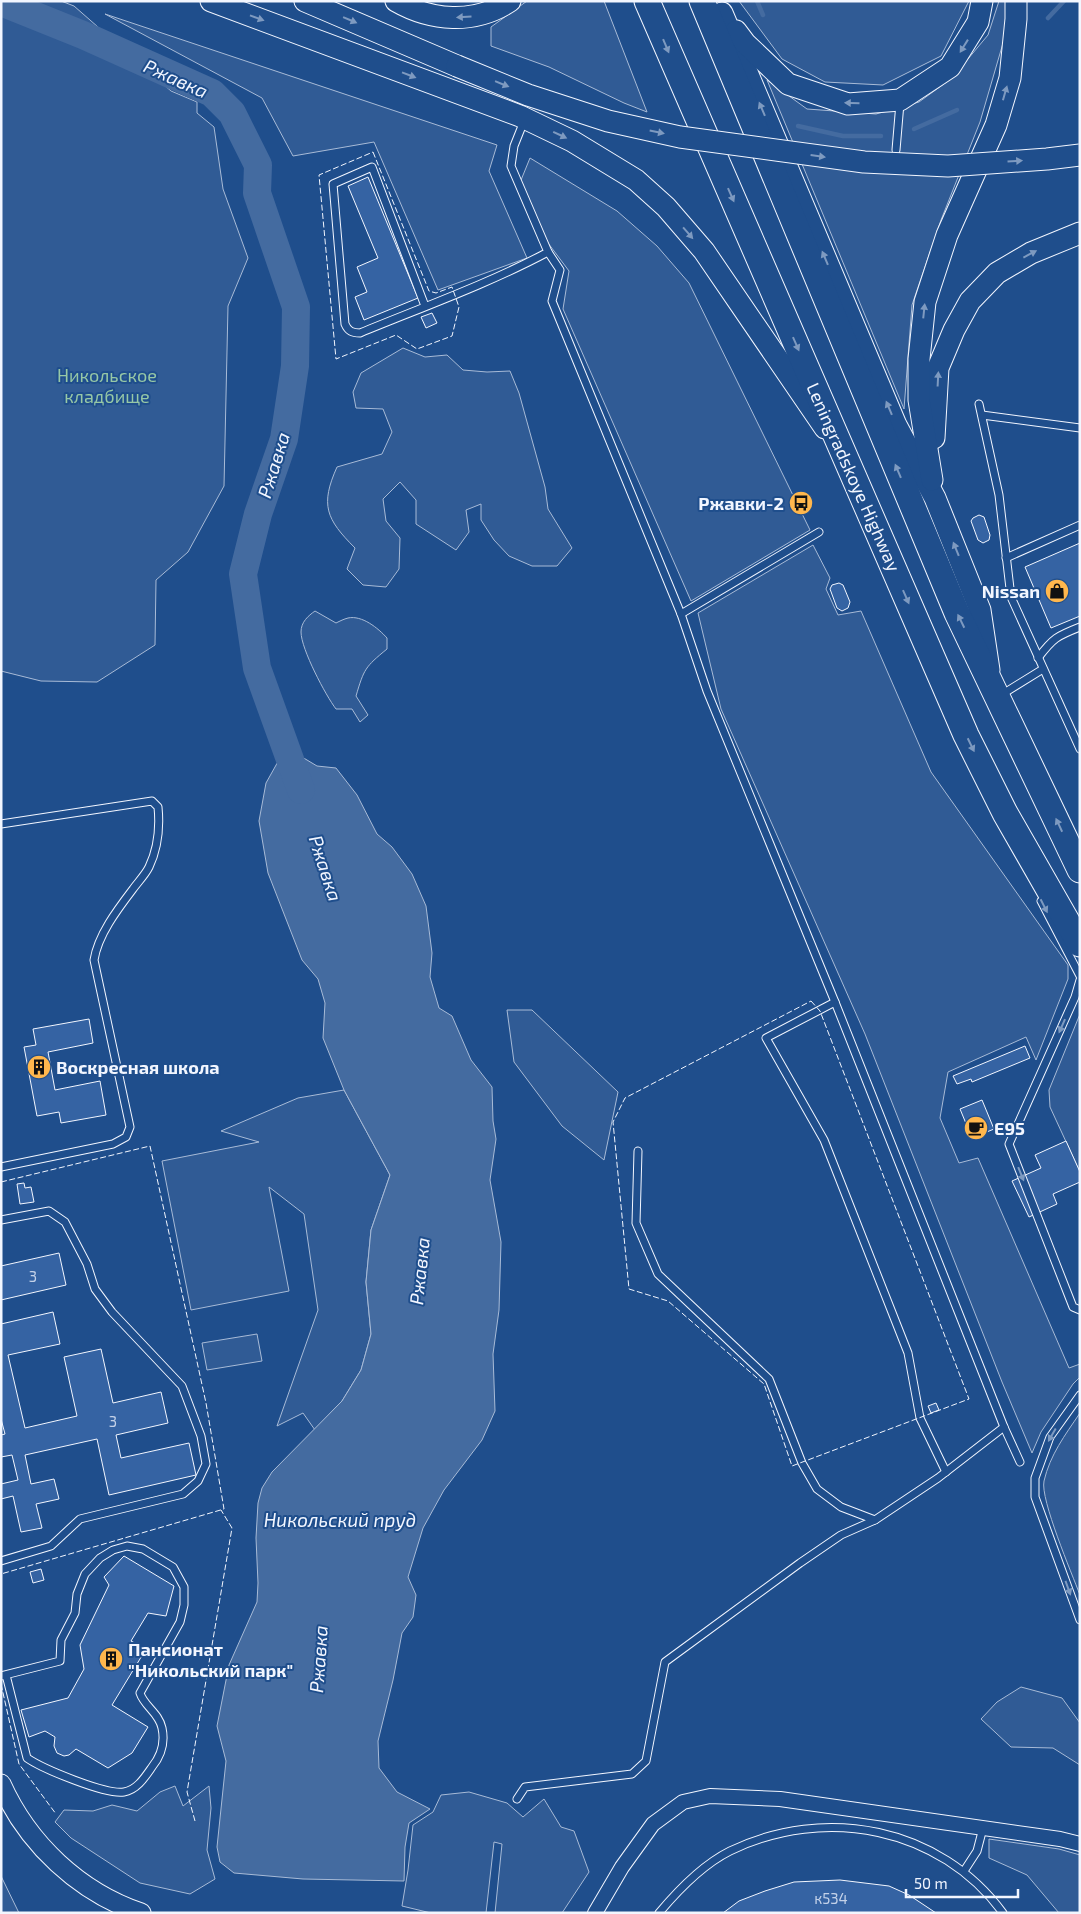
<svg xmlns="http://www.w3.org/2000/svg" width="1081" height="1914" viewBox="0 0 1081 1914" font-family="'Exo 2',sans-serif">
  <rect width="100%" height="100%" fill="#1f4e8c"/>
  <g fill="#305b95" stroke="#a8bbd7">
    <polygon points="1,1 61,1 74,6 171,91 197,102 197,113 214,127 223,189 248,258 228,306 224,486 188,552 156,580 155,645 97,682 41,681 1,671"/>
    <polygon points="527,1 604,1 647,112 624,103 549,67 491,46 491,27"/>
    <polygon points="739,1 969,1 941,56 883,85 825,82 782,59"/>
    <polygon points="999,1 1006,1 1008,26 980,122 941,220 912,305 904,409 767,80 807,109 876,114 919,102 952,78 988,35"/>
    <polygon points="105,14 497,145 489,171 527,258 438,290 374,142 293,156 262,98"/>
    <polygon points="530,158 617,211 657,246 689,283 810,530 691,601 563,309 569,271 533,223 519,185"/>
    <path d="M403 348 425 357 447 355 463 370 487 372 510 371 519 393 545 487 548 509 572 548 557 566H532L509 556 494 540 481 520V504L466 510 469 532 456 550 416 524V500L400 482 383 499 386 521 400 538 399 569 386 587 363 585 347 569 355 548C326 519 320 505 337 467L382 454 392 432 383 409 356 408 353 392 361 373Z"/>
    <polygon points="813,545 830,578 826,589 838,615 861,611 931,772 1068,965 1068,979 1036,1060 1026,1037 948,1072 940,1118 959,1163 978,1158 1069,1368 1080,1364 1080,1377 1073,1384 1041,1432 1032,1453 1002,1382 865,1034 721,709 698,613"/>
    <path d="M315 611 336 623C340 621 344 619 348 618 362 615 378 628 387 638V649C365 667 364 669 356 696L368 715 360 722 352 709H336C326 696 301 649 301 632 301 622 308 616 315 611Z"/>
    <polygon points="507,1010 532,1010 618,1092 604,1160 562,1126 514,1062"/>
    <polygon points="1080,1014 1080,1172 1050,1107 1049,1090"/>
    <polygon points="344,1090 390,1175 371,1230 366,1282 371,1334 361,1370 342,1401 315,1430 303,1413 277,1426 318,1310 304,1214 269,1187 289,1291 191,1310 162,1161 259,1142 221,1131 298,1098"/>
    <polygon points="257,1334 262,1361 207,1370 202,1343"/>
    <path d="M1080 1413V1595C1072 1574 1040 1499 1044 1481 1050 1455 1065 1435 1080 1413Z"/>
    <polygon points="1021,1687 1062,1698 1080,1723 1080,1765 1053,1748 1011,1747 981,1719 997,1702"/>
    <polygon points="175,1786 183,1806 209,1786 211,1808 207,1850 215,1879 190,1894 140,1883 71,1838 55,1822 64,1810 93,1811 112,1805 137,1811 160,1792"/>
    <polygon points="469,1792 507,1803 523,1817 544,1799 561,1827 574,1831 589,1872 562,1913 495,1913 502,1844 494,1842 486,1913 431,1913 402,1906 408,1870 413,1825 433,1812 441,1795"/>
    <polygon points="989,1839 1059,1849 1080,1855 1080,1913 1059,1913 1027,1875 989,1858"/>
    <polygon points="1,1876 19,1913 1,1913"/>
  </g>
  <polygon fill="#446ba0" stroke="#a8bbd7" points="297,754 317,766 336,768 357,795 377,834 392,847 412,874 426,906 432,953 430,977 439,1008 452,1016 471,1060 492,1087 493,1121 496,1139 490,1180 501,1242 499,1310 493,1354 495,1411 482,1440 444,1490 423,1528 408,1577 416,1595 413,1617 402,1633 393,1680 378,1741 379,1768 397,1792 430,1809 409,1823 405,1847 404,1881 303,1879 234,1873 220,1862 217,1847 226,1761 217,1726 229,1665 257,1602 258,1583 256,1538 258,1503 262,1488 272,1472 342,1401 361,1370 371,1334 366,1282 371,1230 390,1175 344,1090 323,1038 325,1003 318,979 302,960 268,873 259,821 266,783 280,758"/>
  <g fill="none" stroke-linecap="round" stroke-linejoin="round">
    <g stroke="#446ba0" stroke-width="4.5">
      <polyline points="757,1 763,15"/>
      <polyline points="1048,18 1064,1"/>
      <polyline points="798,126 843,136 881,136"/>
      <polyline points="914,129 957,110"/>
    </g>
    <polyline stroke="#446ba0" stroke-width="28" points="1,2 83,35 212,93 232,113 258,165 257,193 296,307 295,366 284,439 258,514 243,574 257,668 301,790"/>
  </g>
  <g fill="#3563a3" stroke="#f2f6ff">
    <polygon points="368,177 418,298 364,320 355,297 367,292 357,267 378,258 348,186"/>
    <polygon points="432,313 437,323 426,328 421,317"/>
    <polygon points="979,515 984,517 990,535 989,540 983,543 978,540 971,521 973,518"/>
    <polygon points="1080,543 1080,616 1051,628 1025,567"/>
    <polygon points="839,583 843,585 850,602 848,608 842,611 837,608 830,589 832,585"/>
    <polygon points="89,1019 93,1043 48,1052 55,1090 100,1081 106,1115 61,1123 59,1112 37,1116 24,1047 36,1045 33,1029"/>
    <polygon points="1025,1046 1030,1058 972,1082 971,1079 957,1084 953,1076"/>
    <polygon points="982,1100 994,1129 972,1138 960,1109"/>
    <polygon points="1066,1141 1080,1172 1080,1182 1053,1194 1057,1204 1029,1217 1012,1181 1041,1168 1035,1155"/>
    <polygon points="24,1183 25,1188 31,1187 34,1202 20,1204 17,1184"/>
    <polygon points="59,1253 66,1285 1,1300 1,1266"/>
    <polygon points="53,1312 60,1344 8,1355 25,1428 77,1416 64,1357 101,1349 113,1403 161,1392 168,1423 116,1435 121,1458 189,1443 196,1475 109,1495 97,1439 25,1455 31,1484 54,1479 59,1499 36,1504 42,1528 21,1532 13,1496 1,1499 1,1484 18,1480 12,1455 1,1457 1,1435 5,1434 1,1419 1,1324"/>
    <polygon points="936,1403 939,1410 931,1413 928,1406"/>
    <polygon points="124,1556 174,1586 166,1616 148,1613 131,1641 146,1649 112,1705 148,1727 132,1753 108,1768 76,1749 69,1755 64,1756 57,1753 54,1746 55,1737 45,1731 29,1737 21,1710 68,1698 84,1669 80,1645 109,1585 104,1577"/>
    <polygon points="41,1569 44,1580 33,1583 30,1572"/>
    <polygon points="840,1880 889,1886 909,1895 936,1913 723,1913 739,1901 765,1891 794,1882"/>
  </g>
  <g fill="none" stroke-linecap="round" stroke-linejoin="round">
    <g stroke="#f2f6ff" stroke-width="9">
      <g id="lane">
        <polyline points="896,150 900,103"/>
        <polyline points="548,252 560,270 552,301 681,614 707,691 835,1002 1004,1427 1020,1462"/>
        <path d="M425 306 372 167 333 184 345 324C348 331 352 333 360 333 423 307 488 284 548 252L511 166 514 146 524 121"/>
        <polyline points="979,404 999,495 1011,597 1080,749"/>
        <polyline points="982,415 1080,428"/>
        <polyline points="1006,558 1080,525"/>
        <polyline points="681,614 819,532"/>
        <path d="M1038 658C1053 638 1057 636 1080 627"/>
        <polyline points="1001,695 1043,669"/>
        <path d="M1 824 152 801 158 807C160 827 158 848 149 867 145 875 138 882 133 889 117 910 98 935 94 960L130 1127 126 1137 113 1144 1 1167"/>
        <polyline points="1041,901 1080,976"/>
        <polyline points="1080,980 1075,997 1009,1144 1073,1307 1080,1310"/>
        <polyline points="835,1002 766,1038 824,1140 908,1353 920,1418 946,1472"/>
        <polyline points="638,1151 636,1223 658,1274 769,1379 802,1463 817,1489 841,1507 875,1520"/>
        <polyline points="1,1220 49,1211 65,1222 87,1264 95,1289 112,1312 182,1386 201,1436 206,1464 198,1481 183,1494 80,1519 51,1546 1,1561"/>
        <polyline points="1080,1395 1050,1437 1035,1478 1035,1497 1080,1620"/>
        <path d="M1 1676 60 1661 61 1640 75 1613 77 1594 85 1574 100 1558 113 1550 127 1546 143 1549 173 1567 184 1587V1605L180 1622 140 1693C144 1706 159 1713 162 1728 165 1742 161 1756 152 1767 145 1777 137 1790 124 1792 106 1795 43 1769 27 1758L6 1675"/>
        <polyline points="517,1799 525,1787 632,1774 646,1761 665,1662 800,1563 841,1535 875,1520 938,1478 1004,1427"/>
        <polyline points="964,1871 977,1851 983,1828"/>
        <path d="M659 1913C679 1889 702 1865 730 1851 825 1805 940 1827 1003 1913"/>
      </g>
    </g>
    <g stroke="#f2f6ff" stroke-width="16">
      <polyline id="street" points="595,1913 622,1867 653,1824 683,1802 710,1796 780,1799 1060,1839 1080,1844"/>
    </g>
    <g stroke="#f2f6ff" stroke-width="21">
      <path id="secondary" d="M1 1784C28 1844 79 1892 141 1913"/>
    </g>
    <g stroke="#f2f6ff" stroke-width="23">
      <g id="primary">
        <polyline points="211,1 520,116 572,141 636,180 666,207 704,251 825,428"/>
        <polyline points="305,1 457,66"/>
        <path d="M396 1C431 21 474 25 510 1"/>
        <polyline points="722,13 896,425 935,498 980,610 989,670"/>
        <polyline points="736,31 745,43 788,84 848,104 900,100 950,67 978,22 982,1"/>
        <polyline points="934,438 938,368 954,330 970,301 997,273 1031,253 1080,233"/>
        <polyline points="932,480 919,400 919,359 925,302 947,235 996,125 1010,78 1016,19 1016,1"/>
      </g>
    </g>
    <g stroke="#f2f6ff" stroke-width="27">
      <g id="highway">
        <polyline points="647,1 966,735 1005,813 1080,944"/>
        <polyline points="702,1 957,613 1080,870"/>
      </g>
    </g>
    <use href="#lane" stroke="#1f4e8c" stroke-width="7"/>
    <use href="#street" stroke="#1f4e8c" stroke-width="14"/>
    <use href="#secondary" stroke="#1f4e8c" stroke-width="19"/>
    <use href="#primary" stroke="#1f4e8c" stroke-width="21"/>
    <use href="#highway" stroke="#1f4e8c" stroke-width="25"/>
    <g stroke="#f2f6ff" stroke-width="23" stroke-linecap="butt">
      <polyline id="primary-bridge" points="457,66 528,95 608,121 680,137 864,162 948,166 1047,159 1080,155"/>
    </g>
    <use href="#primary-bridge" stroke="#1f4e8c" stroke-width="21"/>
    <g stroke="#f2f6ff" stroke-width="1" stroke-dasharray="6 2.5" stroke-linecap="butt">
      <polygon points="373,152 429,291 436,293 452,287 459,307 452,336 417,349 396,335 336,359 319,175"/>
      <polygon points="811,1001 820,1011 969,1399 792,1466 764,1384 668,1301 629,1289 613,1122 625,1098"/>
      <polyline points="1,1182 150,1146 206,1403 224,1509 1,1574"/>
      <polyline points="1,1684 19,1764 56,1814"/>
      <polyline points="195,1821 187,1792 232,1528 221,1510"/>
    </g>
  </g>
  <defs><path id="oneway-solid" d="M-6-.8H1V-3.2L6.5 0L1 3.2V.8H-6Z" transform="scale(1.25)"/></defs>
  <g fill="#7e9ac0">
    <use href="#oneway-solid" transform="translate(464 17) rotate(177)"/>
    <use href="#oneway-solid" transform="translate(257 18) rotate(20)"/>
    <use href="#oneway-solid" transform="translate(350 20) rotate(23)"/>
    <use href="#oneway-solid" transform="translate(666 46) rotate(67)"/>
    <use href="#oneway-solid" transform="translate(964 46) rotate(122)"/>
    <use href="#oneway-solid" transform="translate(409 75) rotate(21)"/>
    <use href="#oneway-solid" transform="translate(502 84) rotate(22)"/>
    <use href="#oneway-solid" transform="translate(1005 93) rotate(-74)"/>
    <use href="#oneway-solid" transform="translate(852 103) rotate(-179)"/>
    <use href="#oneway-solid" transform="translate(762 109) rotate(-113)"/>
    <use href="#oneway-solid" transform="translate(657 132) rotate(12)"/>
    <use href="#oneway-solid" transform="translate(560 135) rotate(25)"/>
    <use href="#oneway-solid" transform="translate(818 156) rotate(8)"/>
    <use href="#oneway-solid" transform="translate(1015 161) rotate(-4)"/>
    <use href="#oneway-solid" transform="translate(731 195) rotate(66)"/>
    <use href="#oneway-solid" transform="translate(688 233) rotate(49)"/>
    <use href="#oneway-solid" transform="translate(1030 254) rotate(-28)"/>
    <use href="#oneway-solid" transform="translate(825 258) rotate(-113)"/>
    <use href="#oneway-solid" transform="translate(924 311) rotate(-84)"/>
    <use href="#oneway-solid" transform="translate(796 344) rotate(66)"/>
    <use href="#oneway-solid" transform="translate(938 379) rotate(-87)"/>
    <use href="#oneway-solid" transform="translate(889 408) rotate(-113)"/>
    <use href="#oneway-solid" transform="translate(898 471) rotate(-113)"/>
    <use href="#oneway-solid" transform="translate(956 549) rotate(-112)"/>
    <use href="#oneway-solid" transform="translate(906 597) rotate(66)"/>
    <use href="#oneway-solid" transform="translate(961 621) rotate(-116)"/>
    <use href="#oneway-solid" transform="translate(971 745) rotate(64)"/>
    <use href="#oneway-solid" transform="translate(1059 825) rotate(-115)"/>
    <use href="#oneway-solid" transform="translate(1044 906) rotate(63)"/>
    <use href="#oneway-solid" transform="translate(1062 1026) rotate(114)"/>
    <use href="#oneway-solid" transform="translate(1021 1174) rotate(68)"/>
    <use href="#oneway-solid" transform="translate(1052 1435) rotate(120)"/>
    <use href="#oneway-solid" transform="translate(1068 1588) rotate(70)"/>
  </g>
  <defs>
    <g id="bus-disc" transform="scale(1.25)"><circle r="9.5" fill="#ffb74d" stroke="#1f4e8c"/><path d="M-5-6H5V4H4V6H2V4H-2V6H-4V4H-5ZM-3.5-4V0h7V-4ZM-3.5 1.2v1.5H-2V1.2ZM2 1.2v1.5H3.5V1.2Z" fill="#111"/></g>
    <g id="shop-disc" transform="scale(1.25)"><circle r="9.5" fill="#ffb74d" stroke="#1f4e8c"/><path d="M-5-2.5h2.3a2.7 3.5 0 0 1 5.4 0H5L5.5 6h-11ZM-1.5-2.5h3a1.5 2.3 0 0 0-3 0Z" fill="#111"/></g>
    <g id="building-disc" transform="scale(1.25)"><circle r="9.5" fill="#ffb74d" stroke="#1f4e8c"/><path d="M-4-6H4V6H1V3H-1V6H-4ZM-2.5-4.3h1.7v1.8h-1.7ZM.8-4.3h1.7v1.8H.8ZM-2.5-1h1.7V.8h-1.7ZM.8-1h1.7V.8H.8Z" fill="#111"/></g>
    <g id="cafe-disc" transform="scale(1.25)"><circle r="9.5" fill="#ffb74d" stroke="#1f4e8c"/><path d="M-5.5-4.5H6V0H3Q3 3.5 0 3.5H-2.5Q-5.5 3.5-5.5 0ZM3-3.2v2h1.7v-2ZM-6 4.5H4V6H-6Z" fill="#111"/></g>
  </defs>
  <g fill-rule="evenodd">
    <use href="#bus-disc" x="801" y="503"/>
    <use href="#shop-disc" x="1057" y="591"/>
    <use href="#building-disc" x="39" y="1067"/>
    <use href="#cafe-disc" x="976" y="1128"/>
    <use href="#building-disc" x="111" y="1659"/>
  </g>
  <g text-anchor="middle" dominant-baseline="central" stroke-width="4" stroke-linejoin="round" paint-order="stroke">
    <g font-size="15" fill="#c3d1e8">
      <text x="33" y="1276">3</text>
      <text x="113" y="1421">3</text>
      <text x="831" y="1898">к534</text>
    </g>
    <g font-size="18" fill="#97c8a6" stroke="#1f4e8c">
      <text x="107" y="375">Никольское<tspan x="107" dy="21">кладбище</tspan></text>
    </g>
    <g font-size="18" fill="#f2f6ff" stroke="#1f4e8c">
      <text transform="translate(854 477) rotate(66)">Leningradskoye Highway</text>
    </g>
    <g font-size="18" font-weight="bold" fill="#f2f6ff" stroke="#1f4e8c" text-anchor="start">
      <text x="784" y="503" text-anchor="end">Ржавки-2</text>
      <text x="1040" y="591" text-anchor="end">Nissan</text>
      <text x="56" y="1067">Воскресная школа</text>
      <text x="994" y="1128">E95</text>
      <text x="128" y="1649">Пансионат<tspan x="128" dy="21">"Никольский парк"</tspan></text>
    </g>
    <g font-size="19" font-style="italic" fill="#f2f6ff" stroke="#1f4e8c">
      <text transform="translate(176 78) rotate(24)">Ржавка</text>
      <text transform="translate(273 465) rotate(-73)">Ржавка</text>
      <text transform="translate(326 868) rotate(72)">Ржавка</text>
      <text transform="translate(419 1271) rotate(-84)">Ржавка</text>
      <text x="340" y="1519">Никольский пруд</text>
      <text transform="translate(318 1659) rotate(-86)">Ржавка</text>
    </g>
  </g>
  <rect width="1081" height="1914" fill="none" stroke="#f2f6ff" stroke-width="5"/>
  <path d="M906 1889v8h112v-8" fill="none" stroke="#f2f6ff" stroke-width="2.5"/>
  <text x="914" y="1889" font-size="15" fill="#f2f6ff" stroke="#1f4e8c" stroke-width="4" paint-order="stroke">50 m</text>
</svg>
